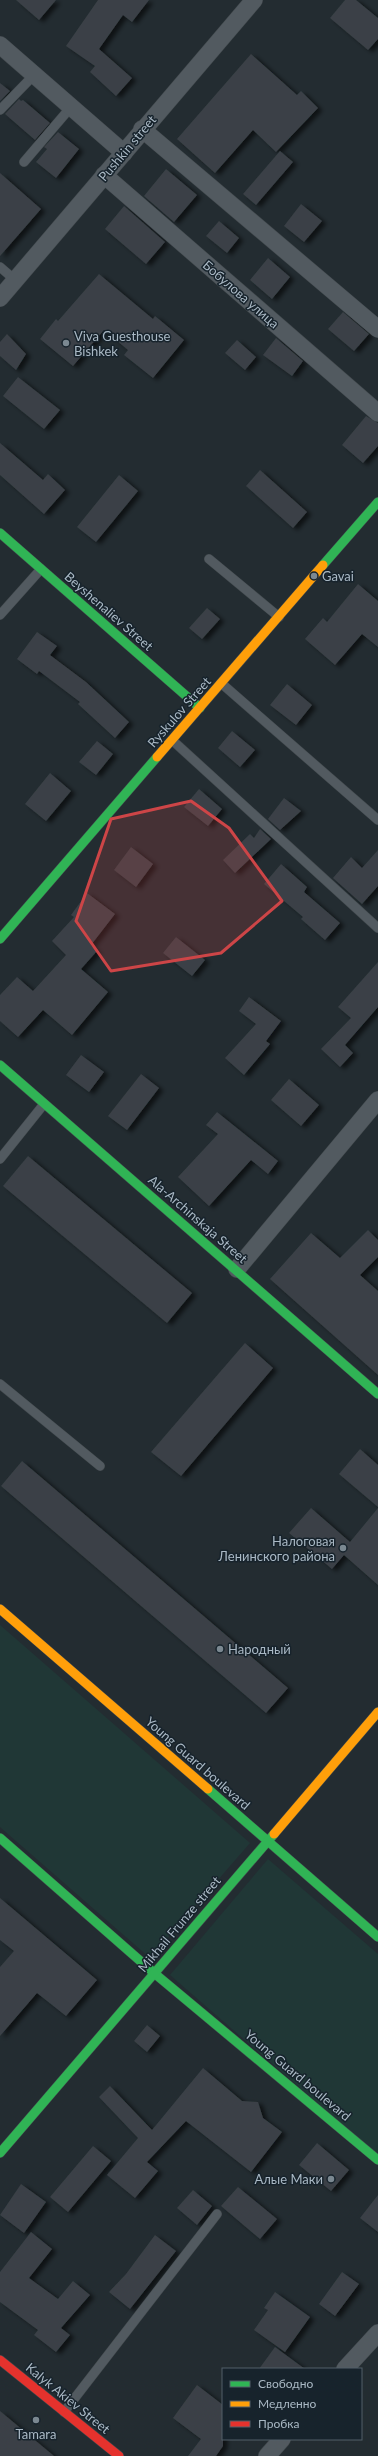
<svg xmlns="http://www.w3.org/2000/svg" width="378" height="2456" viewBox="0 0 378 2456" font-family="Lato,sans-serif">
  <defs>
    <filter id="shadow"><feDropShadow dx="4.5" dy="2.5" stdDeviation="2" flood-color="#0009"/></filter>
  </defs>
  <rect width="100%" height="100%" fill="#232c31"/>
  <g fill="#203736">
    <polygon points="0,1625 250,1843 150,1958 0,1827"/>
    <polygon points="268,1859 378,1954 378,2156 170,1975"/>
  </g>
  <g fill="#3a4146" filter="url(#shadow)">
    <polygon points="16,0 56,0 39,20"/>
    <polygon points="98,0 149,0 132,22 123,15 99,49 132,78 116,96 90,72 95,66 66,46"/>
    <polygon points="345,0 356,0 378,18 378,39 368,50 330,18"/>
    <polygon points="251,54 297,95 301,91 318,108 276,152 253,130 215,173 177,139"/>
    <polygon points="0,83 10,91 0,101"/>
    <polygon points="19,99 21,101 23,100 50,123 35,140 5,114"/>
    <polygon points="58,132 79,149 56,178 36,162 47,149 44,147"/>
    <polygon points="280,151 293,162 256,205 243,194"/>
    <polygon points="166,169 197,195 174,222 144,196"/>
    <polygon points="0,173 41,209 0,256"/>
    <polygon points="301,204 322,221 304,242 284,226"/>
    <polygon points="124,206 165,242 146,264 105,229"/>
    <polygon points="219,221 239,238 227,253 206,236"/>
    <polygon points="268,258 290,277 272,299 250,280"/>
    <polygon points="99,274 153,319 155,316 184,340 153,378 124,355 128,350 104,330 73,366 40,339 56,319 58,321"/>
    <polygon points="343,312 369,334 354,351 328,329"/>
    <polygon points="7,334 26,354 16,370 0,356 0,342"/>
    <polygon points="276,338 303,361 292,376 263,355"/>
    <polygon points="237,340 256,357 245,370 225,353"/>
    <polygon points="18,377 60,410 44,429 3,396"/>
    <polygon points="366,416 378,423 378,446 363,463 342,445"/>
    <polygon points="0,443 43,480 48,474 65,490 44,514 0,475"/>
    <polygon points="260,470 307,512 293,528 246,486"/>
    <polygon points="119,475 138,491 96,542 77,527"/>
    <polygon points="358,584 378,601 378,647 362,634 335,665 305,639 323,618 327,622"/>
    <polygon points="207,608 220,619 202,639 189,628"/>
    <polygon points="37,632 57,646 50,655 86,682 129,722 115,738 78,704 80,702 39,671 37,674 17,659"/>
    <polygon points="287,684 312,705 296,725 270,705"/>
    <polygon points="232,731 255,750 240,767 218,748"/>
    <polygon points="97,741 113,754 96,775 79,762"/>
    <polygon points="50,773 71,791 46,821 25,804"/>
    <polygon points="199,789 222,809 208,826 184,807"/>
    <polygon points="284,798 301,811 280,830 268,819"/>
    <polygon points="260,829 271,839 235,873 223,860 250,834 254,838"/>
    <polygon points="131,847 153,864 136,887 114,870"/>
    <polygon points="378,850 378,886 362,904 333,878 351,857 362,868"/>
    <polygon points="281,864 307,887 304,892 340,923 325,940 301,919 303,917 264,884"/>
    <polygon points="87,893 115,914 91,945 97,951 81,969 108,992 72,1035 43,1010 18,1037 0,1021 0,995 17,977 33,991 66,955 52,941 74,917 71,915"/>
    <polygon points="176,937 205,960 192,976 163,953"/>
    <polygon points="378,962 378,1007 345,1045 353,1053 340,1067 321,1049 351,1018 338,1007"/>
    <polygon points="249,997 281,1021 266,1041 270,1044 244,1075 225,1058 256,1024 239,1011"/>
    <polygon points="81,1055 104,1072 89,1092 66,1075"/>
    <polygon points="141,1074 159,1088 127,1130 108,1116"/>
    <polygon points="289,1079 319,1105 301,1126 271,1100"/>
    <polygon points="217,1112 278,1161 268,1174 251,1160 209,1206 178,1177 218,1134 206,1125"/>
    <polygon points="28,1156 192,1293 167,1323 3,1186"/>
    <polygon points="368,1230 378,1240 378,1257 360,1275 378,1291 378,1375 270,1279 311,1233 340,1258"/>
    <polygon points="245,1343 273,1368 181,1476 151,1452"/>
    <polygon points="360,1449 378,1465 378,1507 339,1474"/>
    <polygon points="22,1461 288,1688 266,1713 1,1486"/>
    <polygon points="311,1508 350,1542 378,1508 378,1585 344,1555 332,1569 289,1533"/>
    <polygon points="0,1898 97,1980 66,2016 37,1993 0,2036 0,1967 14,1951 0,1940"/>
    <polygon points="147,2025 160,2036 147,2052 134,2041"/>
    <polygon points="203,2068 242,2101 258,2102 263,2118 282,2132 251,2172 186,2121 147,2162 158,2171 135,2198 107,2175 138,2138 99,2097 110,2086 152,2130"/>
    <polygon points="317,2143 349,2170 331,2191 299,2165"/>
    <polygon points="93,2146 111,2161 68,2212 50,2197"/>
    <polygon points="21,2184 46,2202 24,2233 0,2215"/>
    <polygon points="238,2187 277,2219 260,2239 221,2206"/>
    <polygon points="193,2190 212,2206 197,2225 177,2208"/>
    <polygon points="378,2195 378,2232 360,2218"/>
    <polygon points="31,2232 52,2249 29,2278 58,2299 73,2281 90,2295 61,2328 70,2335 56,2352 34,2335 38,2330 0,2302 0,2272"/>
    <polygon points="155,2235 176,2251 130,2309 109,2292 126,2274"/>
    <polygon points="342,2272 359,2284 335,2316 319,2304"/>
    <polygon points="275,2292 310,2317 285,2352 254,2330 268,2310 264,2308"/>
    <polygon points="275,2347 305,2369 259,2369"/>
    <polygon points="197,2385 223,2405 223,2446 216,2456 188,2456 201,2439 173,2418"/>
    <polygon points="0,2411 54,2456 0,2456"/>
  </g>
  <g fill="none" stroke-linecap="round" stroke-linejoin="round">
    <g stroke="#41484c" stroke-width="10">
      <g id="lane">
        <polyline points="0,110 34,75"/>
        <polyline points="24,162 71,107"/>
        <polyline points="0,267 15,280"/>
        <polyline points="209,559 279,617"/>
        <polyline points="0,615 41,569"/>
        <polyline points="221,683 378,820"/>
        <polyline points="172,740 378,928"/>
        <polyline points="0,1159 44,1104"/>
        <polyline points="0,1384 100,1466"/>
        <polyline points="64,2412 217,2214"/>
      </g>
    </g>
    <g stroke="#41484c" stroke-width="18">
      <g id="street">
        <polyline points="0,45 124,153"/>
        <polyline points="142,129 378,329"/>
        <polyline points="104,175 378,413"/>
        <polyline points="0,298 254,0"/>
        <polyline points="237,1269 378,1100"/>
        <polyline points="345,2369 378,2333"/>
        <polyline points="267,2456 282,2439"/>
      </g>
    </g>
    <g stroke="#41484c" stroke-width="10">
      <g id="fast">
        <polyline points="0,533 200,708"/>
        <polyline points="323,565 378,502"/>
        <polyline points="0,939 157,757"/>
        <polyline points="0,1065 378,1394"/>
        <polyline points="208,1789 378,1937"/>
        <polyline points="0,1838 154,1973 378,2160"/>
        <polyline points="0,2153 274,1834"/>
      </g>
    </g>
    <g stroke="#41484c" stroke-width="10">
      <g id="slow">
        <polyline points="157,757 323,565"/>
        <polyline points="0,1609 208,1789"/>
        <polyline points="274,1834 378,1712"/>
      </g>
    </g>
    <g stroke="#41484c" stroke-width="10">
      <polyline id="jam" points="0,2360 119,2456"/>
    </g>
    <use href="#lane" stroke="#525a60" stroke-width="9"/>
    <use href="#street" stroke="#525a60" stroke-width="17"/>
    <use href="#fast" stroke="#30b455" stroke-width="9"/>
    <use href="#slow" stroke="#ff9f0a" stroke-width="9"/>
    <use href="#jam" stroke="#e5322d" stroke-width="9"/>
  </g>
  <path fill="#cd4547" fill-opacity="0.2" stroke="#cd4547" stroke-width="3" stroke-linejoin="round" d="M191 801 229 828 282 901 221 953 111 971 76 921 111 819Z"/>
  <g fill="#7b8891" stroke="#17232c" stroke-width="1.5">
    <circle cx="66" cy="343" r="4"/>
    <circle cx="314" cy="576" r="4"/>
    <circle cx="343" cy="1548" r="4"/>
    <circle cx="220" cy="1649" r="4"/>
    <circle cx="331" cy="2179" r="4"/>
    <circle cx="36" cy="2420" r="4"/>
  </g>
  <g text-anchor="middle" dominant-baseline="central" stroke-width="3" stroke-linejoin="round" paint-order="stroke">
    <g font-size="13" fill="#aab9c5" stroke="#17232c">
      <text transform="translate(127 148) rotate(-50)">Pushkin street</text>
      <text transform="translate(241 294) rotate(41)">Бобулова улица</text>
      <text transform="translate(109 611) rotate(41)">Beyshenaliev Street</text>
      <text transform="translate(179 712) rotate(-49)">Ryskulov Street</text>
      <text transform="translate(198 1219) rotate(41)">Ala-Archinskaja Street</text>
      <text transform="translate(198 1763) rotate(41)">Young Guard boulevard</text>
      <text transform="translate(179 1924) rotate(-50)">Mikhail Frunze street</text>
      <text transform="translate(298 2075) rotate(40)">Young Guard boulevard</text>
      <text transform="translate(68 2398) rotate(39)">Kalyk Akiev Street</text>
    </g>
    <g font-size="13" fill="#aab9c5" stroke="#17232c" text-anchor="start">
      <text x="74" y="336">Viva Guesthouse<tspan x="74" dy="15">Bishkek</tspan></text>
      <text x="322" y="576">Gavai</text>
      <text x="335" y="1541" text-anchor="end">Налоговая<tspan x="335" dy="15">Ленинского района</tspan></text>
      <text x="228" y="1649">Народный</text>
      <text x="323" y="2179" text-anchor="end">Алые Маки</text>
      <text x="36" y="2434" text-anchor="middle">Tamara</text>
    </g>
  </g>
  <rect x="222" y="2368" width="140" height="72" fill="#17232c" stroke="#525f69"/>
  <rect x="230" y="2381" width="20" height="6" fill="#30b455" stroke="#525f69"/>
  <text x="258" y="2388" font-size="12" fill="#aab9c5">Свободно</text>
  <rect x="230" y="2401" width="20" height="6" fill="#ff9f0a" stroke="#525f69"/>
  <text x="258" y="2408" font-size="12" fill="#aab9c5">Медленно</text>
  <rect x="230" y="2421" width="20" height="6" fill="#e5322d" stroke="#525f69"/>
  <text x="258" y="2428" font-size="12" fill="#aab9c5">Пробка</text>
</svg>
